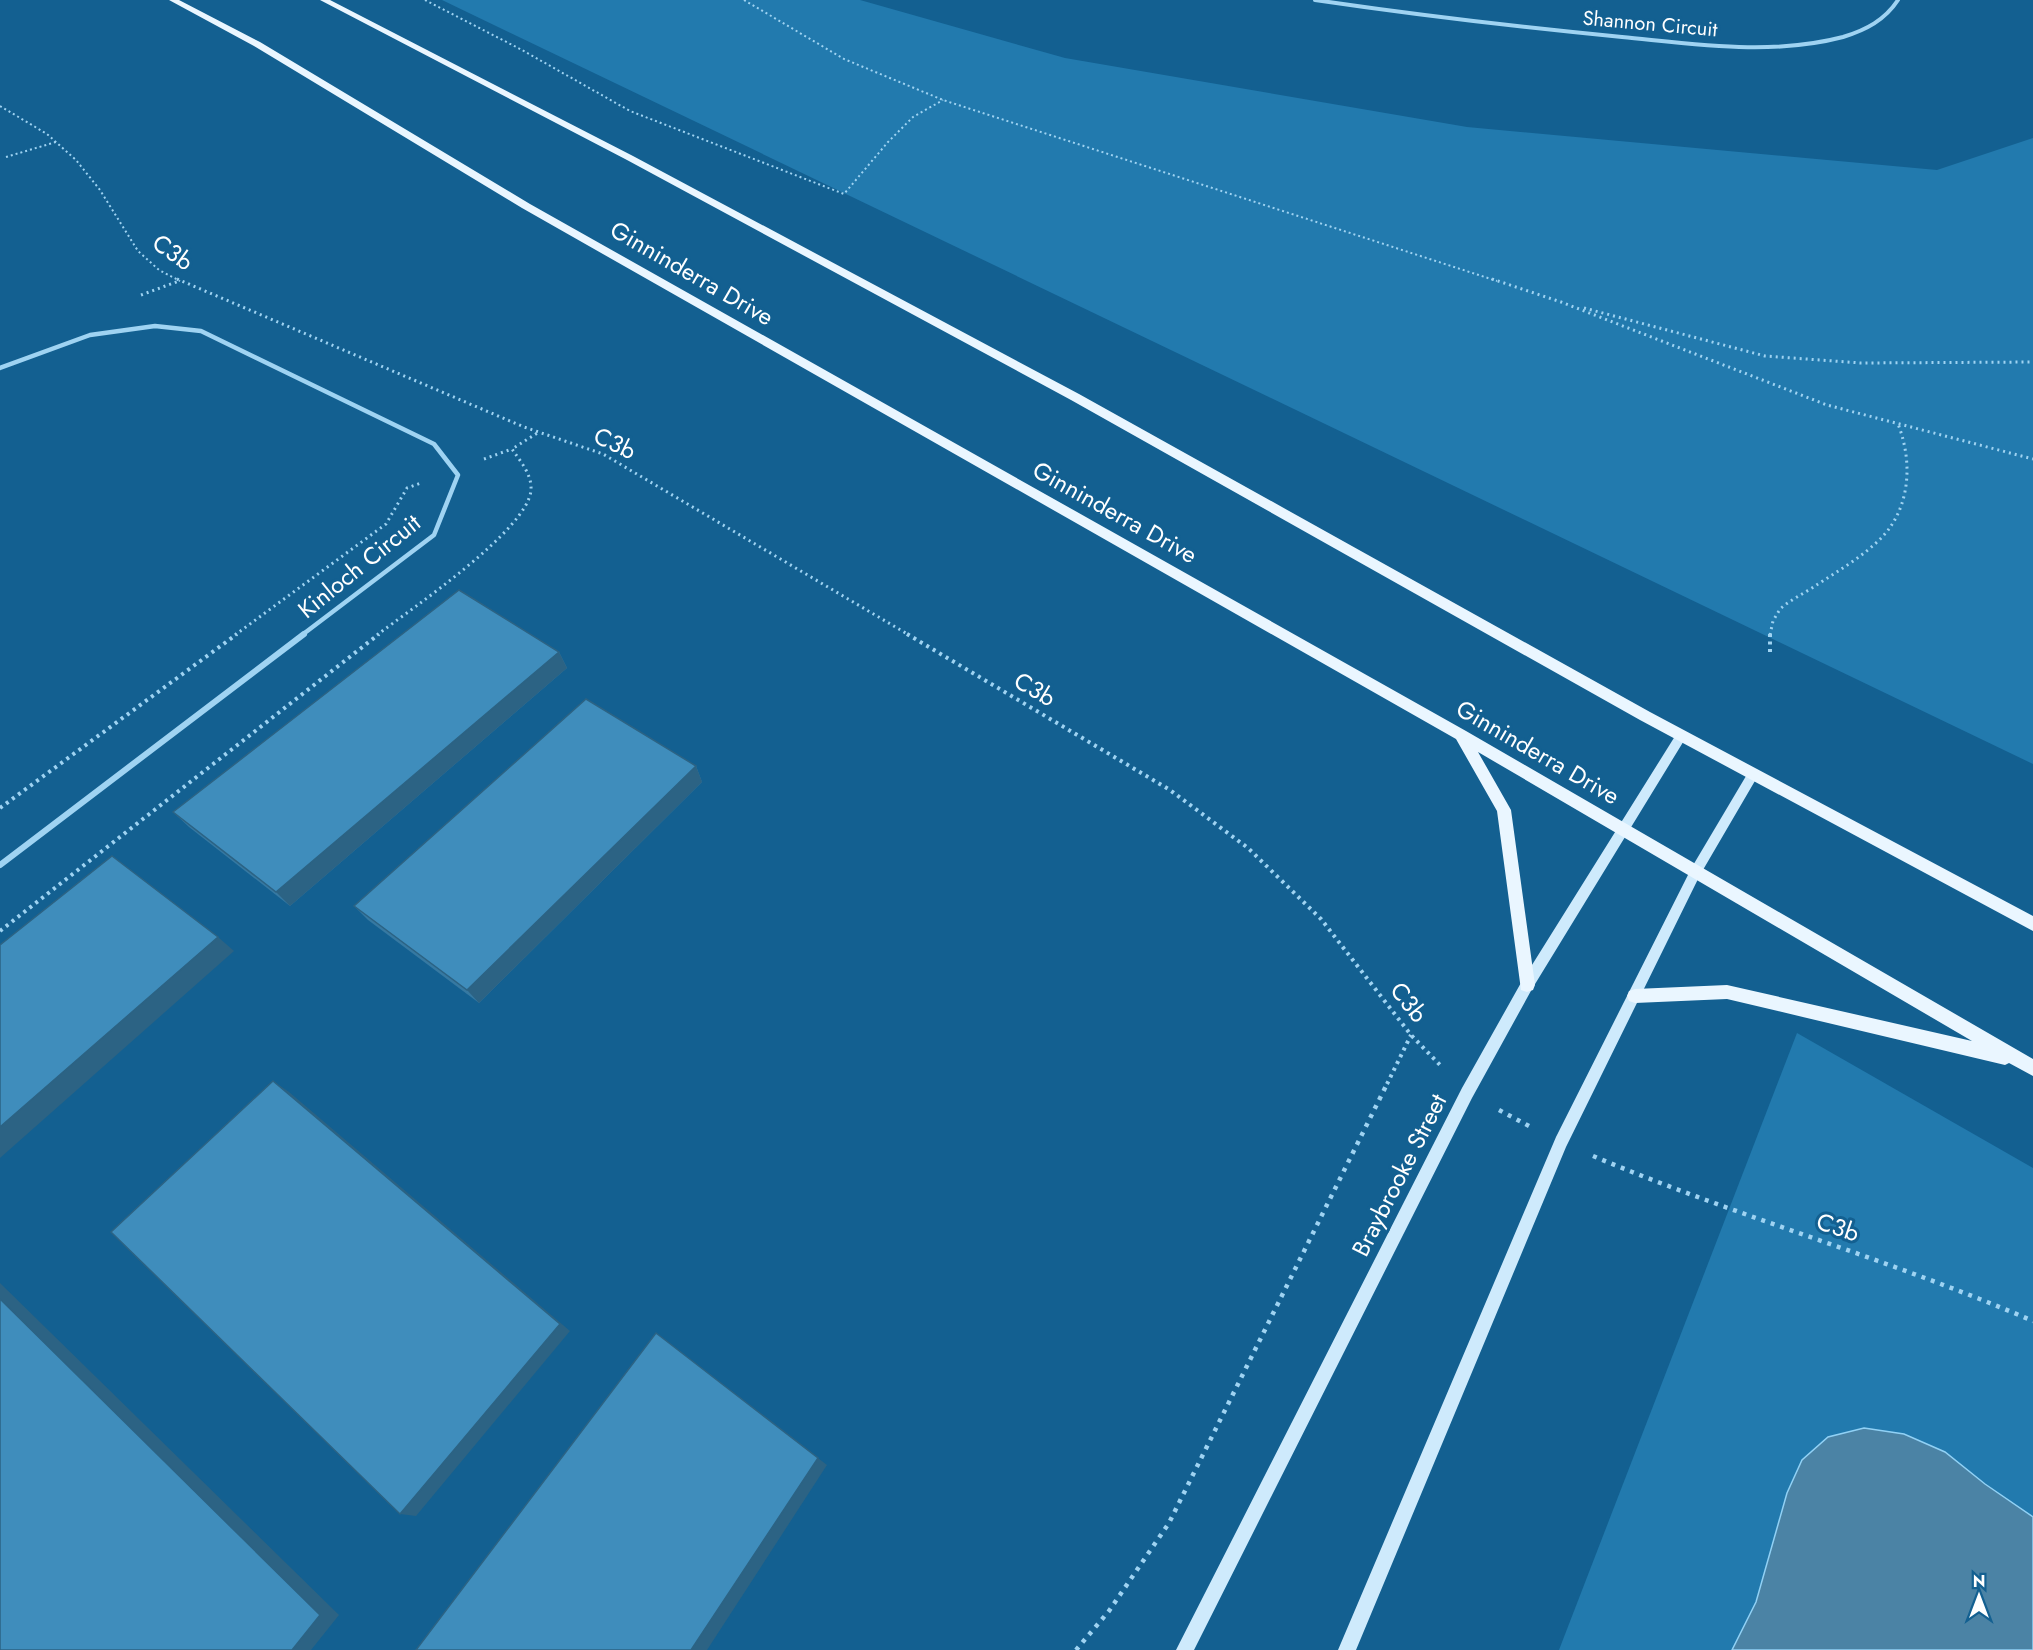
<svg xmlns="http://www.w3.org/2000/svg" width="2033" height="1650" viewBox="0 0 2033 1650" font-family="Jost,sans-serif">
  <rect width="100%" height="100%" fill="#136091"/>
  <g fill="#227aae">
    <polygon points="442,0 860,0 1065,58 1467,127 1937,170 2033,138 2033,764"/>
    <polygon points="1797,1033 2033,1168 2033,1650 1559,1650"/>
  </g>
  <polygon fill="#4b83a5" stroke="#91d1f5" stroke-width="1.5" points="1864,1428 1904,1434 1945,1452 1985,1484 2033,1517 2033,1650 1732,1650 1756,1602 1787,1493 1802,1460 1828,1437"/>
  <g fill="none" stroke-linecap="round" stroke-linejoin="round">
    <g stroke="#9fd3f2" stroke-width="2" stroke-dasharray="2 3" stroke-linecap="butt">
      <polyline points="425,0 522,50 630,111 844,194 888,142 913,117 943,100"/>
      <polyline points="744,0 844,59 943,100 1497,281"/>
      <polyline points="0,106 47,134 76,160 100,190 138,251 159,270 180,281"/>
      <polyline points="6,157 56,142"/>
    </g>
    <g stroke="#9fd3f2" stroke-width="3" stroke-dasharray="2 4" stroke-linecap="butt">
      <polyline points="177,279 524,427 603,454 909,635"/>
      <polyline points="1492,279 1561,302 1827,405 2033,459"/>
      <polyline points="141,295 179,281"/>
      <polyline points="1584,308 1765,356 1861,363 2033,362"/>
      <polyline points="484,459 512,449"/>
      <polyline points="235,635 386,524 407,488 421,483"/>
      <path d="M377 635C411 609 528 530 531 490 532 474 520 461 512 449L539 432"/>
      <path d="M1770 635 1773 621 1780 609C1790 600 1803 594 1815 586 1838 571 1876 549 1891 526 1911 496 1911 457 1898 424"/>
    </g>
    <g stroke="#9fd3f2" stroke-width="4" stroke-dasharray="3 4.5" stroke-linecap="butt">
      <polyline points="907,634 1170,790 1248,848 1321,919 1411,1035 1441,1066"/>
      <polyline points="1770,652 1770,634"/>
      <polyline points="0,808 237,634"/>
      <polyline points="0,931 379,634"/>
      <polyline points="1387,1084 1411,1035"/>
    </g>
    <g stroke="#9fd3f2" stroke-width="4.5" stroke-dasharray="4 6" stroke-linecap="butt">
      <polyline points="1499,1110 1529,1126"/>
      <path d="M1593 1156C1738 1217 1889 1259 2033 1321"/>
      <polyline points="1076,1650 1109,1611 1169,1523 1388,1082"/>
    </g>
    <path stroke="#9fd3f2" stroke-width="4" d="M1315 0C1417 15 1519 27 1622 37 1695 44 1771 56 1843 37 1866 30 1885 20 1898 0"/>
    <polyline stroke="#9fd3f2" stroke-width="4.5" points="0,368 90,335 155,326 201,331 434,444 458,475 434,535 302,635"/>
    <polyline stroke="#9fd3f2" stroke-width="6" points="0,865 304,634"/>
    <g fill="#ceeafc" fill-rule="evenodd">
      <polygon points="1681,731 1687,736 1685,739 1532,989 1472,1098 1194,1650 1176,1650 1462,1088 1522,981 1677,733"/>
      <polygon points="1753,769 1757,771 1759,774 1700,875 1566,1147 1356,1650 1338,1650 1556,1137 1692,867 1749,771"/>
    </g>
    <g fill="#eaf6ff" fill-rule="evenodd">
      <polygon points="169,0 179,0 260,42 530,204 1466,731 2033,1059 2033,1076 2009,1063 2005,1065 1727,999 1635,1003 1629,1001 1627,996 1629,991 1635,989 1727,985 1972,1041 1478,752 1511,810 1535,985 1533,990 1527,992 1521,990 1497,811 1456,739 522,208 254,46"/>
      <polygon points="320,0 330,0 633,156 1079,394 1650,712 2033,916 2033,931 1640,720 1071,400 627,160"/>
    </g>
  </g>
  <g fill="#3679a2">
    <polygon points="559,652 567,668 290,906 189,827 173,812"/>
    <polygon points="696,766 702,782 479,1003 368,920 354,906"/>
  </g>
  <g fill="#2c6384">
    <polygon points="559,652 567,668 290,906 276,892"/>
    <polygon points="696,766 702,782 479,1003 467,990"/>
    <polygon points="218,937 234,951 0,1158 0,1127"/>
    <polygon points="273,1081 289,1092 570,1331 416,1516 400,1514"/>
    <polygon points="0,1283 339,1615 311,1650 292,1650 0,1299"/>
    <polygon points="818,1458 827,1465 707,1650 691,1650"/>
  </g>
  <g fill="#3f8dbc" stroke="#2c6384" stroke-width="1.5">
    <polygon points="459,590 559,652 276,892 173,812"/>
    <polygon points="586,699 696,766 467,990 354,906"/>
    <polygon points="112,856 218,937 0,1127 0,945"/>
    <polygon points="273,1081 560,1324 400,1514 111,1232"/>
    <polygon points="0,1299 320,1615 292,1650 0,1650"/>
    <polygon points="656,1333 818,1458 691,1650 416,1650"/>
  </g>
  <g text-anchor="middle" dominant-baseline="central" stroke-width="6" stroke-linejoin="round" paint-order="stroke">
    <g font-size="20" fill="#fff" stroke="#136091">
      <text transform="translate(1650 24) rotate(5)">Shannon Circuit</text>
    </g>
    <g font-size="24" fill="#fff" stroke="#136091">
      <text transform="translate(173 252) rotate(36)">C3b</text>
      <text transform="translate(692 273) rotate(30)">Ginninderra Drive</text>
      <text transform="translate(615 443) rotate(26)">C3b</text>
      <text transform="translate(1115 512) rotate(29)">Ginninderra Drive</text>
      <text transform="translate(359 566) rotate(-39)">Kinloch Circuit</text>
      <text transform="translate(1035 689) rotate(31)">C3b</text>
      <text transform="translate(1538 752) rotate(30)">Ginninderra Drive</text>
      <text transform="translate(1409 1002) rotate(52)">C3b</text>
      <text transform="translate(1399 1175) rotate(-63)">Braybrooke Street</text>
      <text transform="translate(1838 1227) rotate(19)">C3b</text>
    </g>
  </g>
  <g transform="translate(1979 1596)" stroke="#136091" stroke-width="4.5" paint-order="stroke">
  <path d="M0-4.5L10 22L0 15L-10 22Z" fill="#ffffff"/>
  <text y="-9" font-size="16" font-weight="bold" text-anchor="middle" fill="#ffffff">N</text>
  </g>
</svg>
